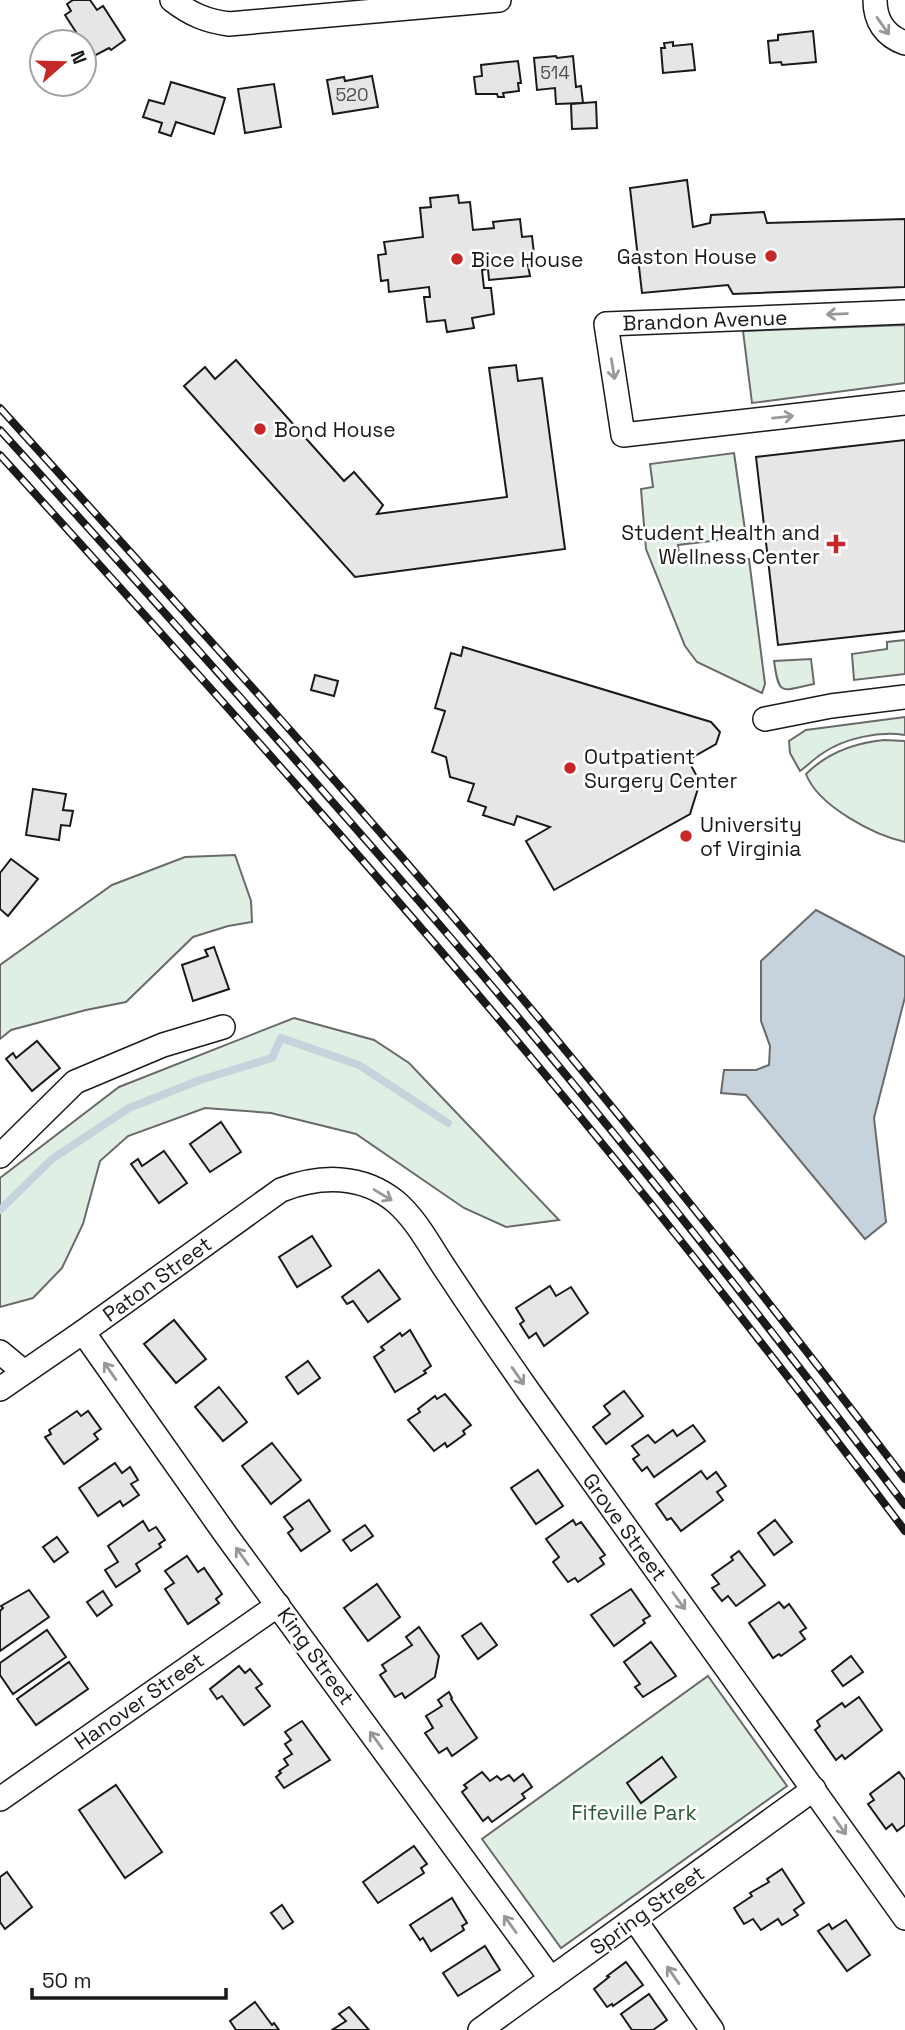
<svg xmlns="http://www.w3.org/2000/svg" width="905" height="2030" viewBox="0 0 905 2030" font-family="'Space Grotesk',sans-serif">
  <rect width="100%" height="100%" fill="#fff"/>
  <g fill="#e0efe3" stroke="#6a6a6a" stroke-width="2">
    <polygon points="905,325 905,383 752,403 743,331"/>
    <polygon points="734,453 746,537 678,545 680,565 749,559 765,684 762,693 697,662 685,646 646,549 641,489 653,487 650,464"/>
    <polygon points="905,640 905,674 854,680 852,654 887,649 887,642"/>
    <path d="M811 659 814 684C781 691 779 697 774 661Z"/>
    <path d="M905 717V735C879 731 845 738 823 753 815 758 808 765 800 771L790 753 789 741 806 730Z"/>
    <path d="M884 740 905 741V842C874 835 818 806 806 774 827 753 854 743 884 740Z"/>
    <polygon points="235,855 251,901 252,922 228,926 193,937 126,1002 86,1010 11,1030 0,1039 0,965 112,885 185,857"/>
    <polygon points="294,1018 374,1040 409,1063 559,1220 506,1227 464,1208 356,1134 271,1113 205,1108 128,1136 100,1161 83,1224 62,1268 33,1298 0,1307 0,1178 119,1087"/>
    <polygon points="708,1676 787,1786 561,1948 482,1839"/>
  </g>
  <polygon fill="#c6d2dc" stroke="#6a6a6a" stroke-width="2" points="816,910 905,957 905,997 874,1118 886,1222 865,1239 746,1095 721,1093 724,1070 756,1070 769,1065 770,1046 761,1021 761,961"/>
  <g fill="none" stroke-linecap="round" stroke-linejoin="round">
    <polyline stroke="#c6d2dc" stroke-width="8" points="0,1210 52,1159 129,1108 200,1080 272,1058 281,1038 359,1065 448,1123"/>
  </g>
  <g fill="#e6e6e6" stroke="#1a1a1a" stroke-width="2">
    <polygon points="73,0 90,0 97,10 103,6 125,40 111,50 109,48 92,57 65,15 71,11 67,4"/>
    <polygon points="813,31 816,62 782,65 781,62 770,63 768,41 778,40 778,35"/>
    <polygon points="673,42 673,46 692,44 695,70 663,73 661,48 665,48 664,43"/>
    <polygon points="556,56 557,58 573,56 576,87 581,86 583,103 556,104 555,88 537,90 534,58"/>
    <polygon points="518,61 521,83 518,83 519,91 503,93 504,97 498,97 497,94 476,94 474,77 482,76 481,65"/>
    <polygon points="372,76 378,107 333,114 327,80 344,77 345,81"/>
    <polygon points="171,82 225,98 214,134 176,122 171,136 159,132 162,123 143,117 149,100 164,104"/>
    <polygon points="274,84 281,127 245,133 238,89"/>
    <polygon points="596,102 597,128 572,129 571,104"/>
    <polygon points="687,180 693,227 710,223 711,215 764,212 767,223 905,219 905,287 733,294 728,285 642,293 630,188"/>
    <polygon points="458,195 459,203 470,202 473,230 494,228 493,222 520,219 522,237 532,236 535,263 528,265 530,276 489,280 488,269 482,270 484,288 491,288 494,314 472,318 474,328 447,332 445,320 427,322 424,297 430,297 429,287 389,292 388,280 381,281 378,255 386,254 384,242 423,237 420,208 431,207 430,198"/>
    <polygon points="236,360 344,481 354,472 383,505 377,514 507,497 489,368 516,365 518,381 542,378 565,549 355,577 184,386 205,367 215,379"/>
    <polygon points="905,440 905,631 778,645 756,457"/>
    <polygon points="463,647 711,722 720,732 716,744 688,760 700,782 690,814 554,890 526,841 550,827 517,816 514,825 483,815 486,807 468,801 474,784 450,777 446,757 432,752 445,711 435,708 451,653 461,656"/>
    <polygon points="315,675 338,681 334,696 311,690"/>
    <polygon points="33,789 66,794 63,810 73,811 70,826 61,825 59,840 26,835"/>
    <polygon points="11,859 38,879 8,916 0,909 0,873"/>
    <polygon points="214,947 229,989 193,1001 182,965 208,956 205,950"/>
    <polygon points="37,1041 60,1068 32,1091 6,1059 13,1053 16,1058"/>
    <polygon points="221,1122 241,1152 210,1172 190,1144"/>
    <polygon points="164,1151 187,1183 159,1203 131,1164 138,1159 142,1166"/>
    <polygon points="312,1236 331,1266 297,1287 279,1257"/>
    <polygon points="379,1270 400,1299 368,1322 353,1301 347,1304 342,1297"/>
    <polygon points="550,1286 556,1296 571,1287 588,1313 544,1346 536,1333 529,1338 520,1324 524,1321 516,1308"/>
    <polygon points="174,1320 206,1359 176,1383 144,1344"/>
    <polygon points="410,1330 431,1366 424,1371 426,1373 395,1392 374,1357 384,1350 381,1347 400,1333 402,1336"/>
    <polygon points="308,1361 320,1378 298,1394 286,1377"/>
    <polygon points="219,1387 247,1422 223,1441 195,1407"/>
    <polygon points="624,1391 643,1416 606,1444 593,1427 610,1414 604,1406"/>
    <polygon points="445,1394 471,1425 463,1431 465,1434 447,1447 445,1443 434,1451 408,1420 420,1412 418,1409 435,1396 437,1399"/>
    <polygon points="77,1411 81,1416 88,1411 101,1429 94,1434 98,1439 64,1464 45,1437 51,1434 49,1430"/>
    <polygon points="693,1425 705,1441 654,1477 647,1467 642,1471 633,1459 639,1455 632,1446 648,1435 655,1443 673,1430 677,1436"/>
    <polygon points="272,1443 301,1480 271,1504 242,1466"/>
    <polygon points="115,1463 122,1473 130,1467 138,1480 131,1484 139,1495 123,1506 120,1501 98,1516 79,1488"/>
    <polygon points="538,1470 563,1506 536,1524 511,1488"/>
    <polygon points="701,1471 707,1479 716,1472 726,1486 717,1492 723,1500 681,1531 671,1518 667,1520 656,1504"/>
    <polygon points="309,1500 330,1531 301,1551 288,1533 293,1529 284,1517"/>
    <polygon points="573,1520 576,1525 581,1522 605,1555 600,1558 604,1564 578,1582 575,1578 568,1582 553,1562 559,1557 546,1539"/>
    <polygon points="775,1520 792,1542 774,1555 758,1533"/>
    <polygon points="143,1521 149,1531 156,1527 165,1540 159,1544 161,1547 136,1564 140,1571 116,1587 105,1570 118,1562 108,1546"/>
    <polygon points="365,1525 373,1536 351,1551 343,1540"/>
    <polygon points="57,1537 68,1552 54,1562 43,1547"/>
    <polygon points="739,1551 765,1585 736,1606 728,1596 722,1601 712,1588 719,1584 712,1575 733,1560 731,1557"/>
    <polygon points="187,1556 198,1572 204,1568 222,1594 216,1599 219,1603 188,1624 165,1589 174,1583 165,1571"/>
    <polygon points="377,1584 400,1617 368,1641 344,1608"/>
    <polygon points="631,1589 650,1616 643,1620 645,1623 614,1646 591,1615"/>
    <polygon points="29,1590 49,1617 0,1651 0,1611 3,1608 1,1606"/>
    <polygon points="103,1591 112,1605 97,1616 87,1602"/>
    <polygon points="779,1602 784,1608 789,1604 806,1628 800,1632 805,1639 781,1656 779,1654 773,1658 749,1623"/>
    <polygon points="481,1623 497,1645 478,1659 462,1636"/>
    <polygon points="419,1627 439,1656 435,1677 405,1698 402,1693 395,1697 380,1675 386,1671 382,1665 412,1645 406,1637"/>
    <polygon points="47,1630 66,1657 13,1694 0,1675 0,1663"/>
    <polygon points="651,1642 676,1676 643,1697 635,1687 640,1684 624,1662"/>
    <polygon points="851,1656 863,1672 843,1686 832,1671"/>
    <polygon points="69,1662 88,1689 36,1725 17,1699"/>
    <polygon points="239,1666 245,1673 250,1669 262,1684 256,1688 270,1706 244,1725 222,1696 217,1699 210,1689"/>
    <polygon points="449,1692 452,1698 451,1699 477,1738 452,1756 447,1748 439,1753 425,1733 433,1728 426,1716 442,1706 438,1700"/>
    <polygon points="859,1697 882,1730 845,1759 842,1755 836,1760 815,1730 820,1726 817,1721 842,1703 845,1707"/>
    <polygon points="302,1721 330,1760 284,1788 276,1777 281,1773 279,1771 288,1765 284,1759 292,1754 285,1744 291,1740 285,1732"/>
    <polygon points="662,1757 676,1777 641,1803 627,1783"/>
    <polygon points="482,1772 490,1781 497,1776 501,1780 509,1775 514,1781 523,1774 532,1787 522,1794 525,1798 492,1822 488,1817 483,1821 462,1792 467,1788 464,1785"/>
    <polygon points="899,1772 905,1780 905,1825 897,1831 892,1824 886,1829 868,1804 874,1800 870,1794"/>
    <polygon points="116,1785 162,1852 125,1878 79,1810"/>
    <polygon points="414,1846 427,1864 421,1868 424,1873 378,1903 363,1882"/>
    <polygon points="782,1869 804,1903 794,1910 798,1915 782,1925 778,1919 761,1930 753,1919 744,1924 734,1908 752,1896 750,1893 769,1882 767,1879"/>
    <polygon points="7,1872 32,1907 5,1929 0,1922 0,1877"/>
    <polygon points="452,1898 467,1923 462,1926 464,1930 431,1951 423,1938 420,1940 410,1925"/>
    <polygon points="282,1905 293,1922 283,1929 271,1913"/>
    <polygon points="846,1920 870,1955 847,1971 818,1931 829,1924 832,1929"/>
    <polygon points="485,1946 500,1970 458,1996 443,1973"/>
    <polygon points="626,1962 643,1985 613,2006 612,2004 607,2007 594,1989 609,1977 607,1976"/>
    <polygon points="649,1994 667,2020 653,2030 632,2030 621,2014"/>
    <polygon points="255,2002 272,2025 274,2023 279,2030 236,2030 230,2021"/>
    <polygon points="349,2007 369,2030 332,2030 346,2021 339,2014"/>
  </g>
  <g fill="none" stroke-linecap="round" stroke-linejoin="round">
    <g stroke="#1a1a1a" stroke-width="26">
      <g id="minor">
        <path d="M172 0C190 14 206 21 229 24L499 0"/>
        <path d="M875 0C875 21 885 36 905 43"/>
        <polyline points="905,312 606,324 623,435 905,403"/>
        <polyline points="765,719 831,706 905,697"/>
        <polyline points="0,1156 75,1082 163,1045 223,1027"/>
        <polyline points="83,1332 226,1535 551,1979"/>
        <polyline points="0,1352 24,1372"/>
        <path d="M0 1389 83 1332 281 1190C320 1175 362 1174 396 1202 417 1220 431 1248 446 1270 473 1311 501 1352 529 1392 654 1568 781 1742 905 1918"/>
        <polyline points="0,1799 278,1605"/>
        <polyline points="635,1920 712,2030"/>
        <polyline points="480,2030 814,1789"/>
      </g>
    </g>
    <use href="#minor" stroke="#fff" stroke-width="23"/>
    <g stroke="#1a1a1a" stroke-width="8">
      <g id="rail">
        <path d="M0 408C159 584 319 759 473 940 622 1115 765 1296 905 1479"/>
        <path d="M0 430C152 598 303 766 450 937 608 1121 758 1312 905 1505"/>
        <path d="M0 455C204 680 408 906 600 1141 705 1269 806 1399 905 1531"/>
      </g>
    </g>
    <use href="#rail" stroke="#fff" stroke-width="5" stroke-dasharray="16" stroke-linecap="butt"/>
  </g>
  <defs><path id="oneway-shaft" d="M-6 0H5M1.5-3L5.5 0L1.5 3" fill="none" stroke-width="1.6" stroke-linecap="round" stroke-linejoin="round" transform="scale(1.75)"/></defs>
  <g stroke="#989898">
    <use href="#oneway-shaft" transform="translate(883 26) rotate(55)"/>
    <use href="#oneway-shaft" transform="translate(837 314) rotate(178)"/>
    <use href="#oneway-shaft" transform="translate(613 369) rotate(81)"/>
    <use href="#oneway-shaft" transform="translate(783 417) rotate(-6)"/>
    <use href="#oneway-shaft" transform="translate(383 1195) rotate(31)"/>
    <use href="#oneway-shaft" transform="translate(110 1371) rotate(-125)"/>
    <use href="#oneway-shaft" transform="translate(518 1376) rotate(55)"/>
    <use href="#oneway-shaft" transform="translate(242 1556) rotate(-126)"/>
    <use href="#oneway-shaft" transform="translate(679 1601) rotate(54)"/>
    <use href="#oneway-shaft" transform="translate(376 1740) rotate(-126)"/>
    <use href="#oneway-shaft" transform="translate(840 1826) rotate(55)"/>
    <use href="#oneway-shaft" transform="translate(510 1924) rotate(-126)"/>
    <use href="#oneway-shaft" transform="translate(673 1975) rotate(-125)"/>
  </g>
  <g fill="#c62828" stroke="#fff" stroke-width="2.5">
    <circle cx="771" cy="256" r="7"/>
    <circle cx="457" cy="259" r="7"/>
    <circle cx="260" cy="429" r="7"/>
    <path d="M832.5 533.5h7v7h7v7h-7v7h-7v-7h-7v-7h7z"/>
    <circle cx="570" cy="768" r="7"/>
    <circle cx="686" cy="836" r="7"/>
  </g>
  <g text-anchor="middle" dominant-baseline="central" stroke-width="5" stroke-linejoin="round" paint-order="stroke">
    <g font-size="18" fill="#4d4d4d">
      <text x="555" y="72">514</text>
      <text x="352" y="94">520</text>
    </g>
    <g font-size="21" fill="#1a1a1a" stroke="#fff" text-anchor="start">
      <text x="757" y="256" text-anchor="end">Gaston House</text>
      <text x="471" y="259">Bice House</text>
      <text x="274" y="429">Bond House</text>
      <text x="820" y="532" text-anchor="end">Student Health and<tspan x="820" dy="24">Wellness Center</tspan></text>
      <text x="584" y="756">Outpatient<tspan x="584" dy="24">Surgery Center</tspan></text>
      <text x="700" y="824">University<tspan x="700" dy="24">of Virginia</tspan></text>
    </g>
    <g font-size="21" fill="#1a1a1a" stroke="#fff">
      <text transform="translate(705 320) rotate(-2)">Brandon Avenue</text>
      <text transform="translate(157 1279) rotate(-36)">Paton Street</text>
      <text transform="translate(625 1527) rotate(54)">Grove Street</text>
      <text transform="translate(316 1656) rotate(54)">King Street</text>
      <text transform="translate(139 1701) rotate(-35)">Hanover Street</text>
      <text transform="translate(647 1910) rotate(-36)">Spring Street</text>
    </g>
    <g font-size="21" fill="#2b5a34" stroke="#fff">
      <text x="634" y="1812">Fifeville Park</text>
    </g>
  </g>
  <g transform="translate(63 63) rotate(70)"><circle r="33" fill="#ffffff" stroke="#a3a3a3" stroke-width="2"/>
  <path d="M0-5L12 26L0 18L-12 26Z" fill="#c62828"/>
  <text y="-10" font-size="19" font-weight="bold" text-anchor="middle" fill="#1a1a1a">N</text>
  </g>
  <path d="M32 1988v10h194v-10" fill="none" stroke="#1a1a1a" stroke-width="3.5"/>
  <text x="42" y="1988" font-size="21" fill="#1a1a1a" stroke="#ffffff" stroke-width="5" paint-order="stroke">50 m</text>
</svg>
